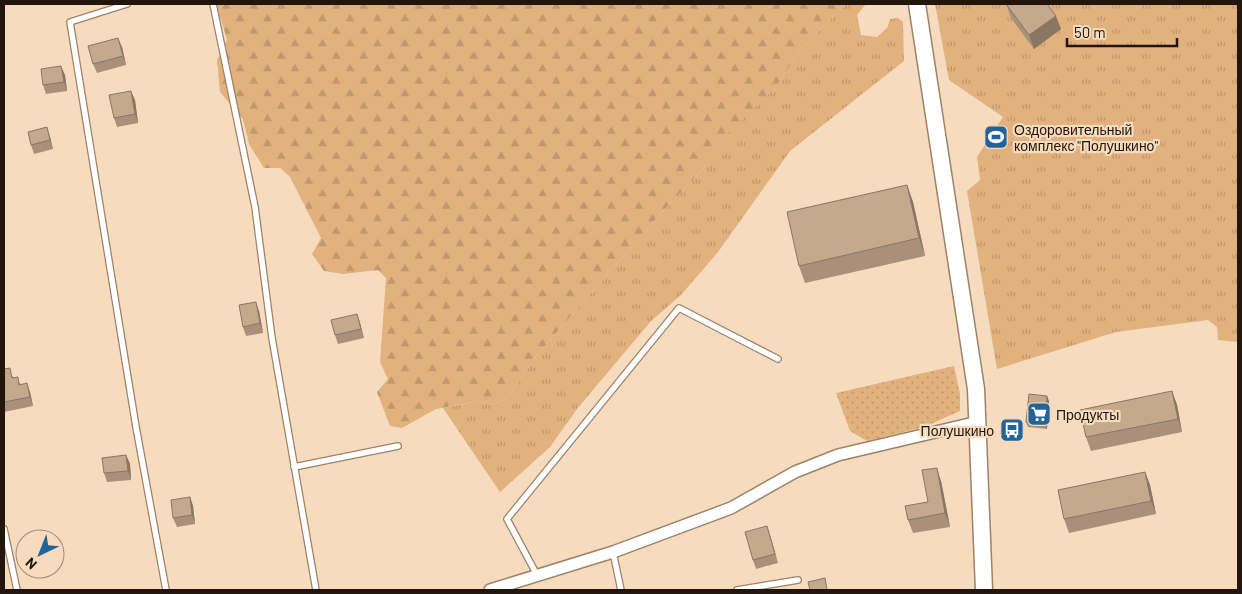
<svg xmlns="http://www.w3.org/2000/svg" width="1242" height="594" viewBox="0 0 1242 594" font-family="Barlow,sans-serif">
  <defs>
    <pattern id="grass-tufts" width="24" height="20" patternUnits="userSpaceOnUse" patternTransform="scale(1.25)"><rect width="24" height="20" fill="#e1b17e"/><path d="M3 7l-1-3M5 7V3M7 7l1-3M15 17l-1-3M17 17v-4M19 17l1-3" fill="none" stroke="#c1986c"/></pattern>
    <pattern id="forest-firs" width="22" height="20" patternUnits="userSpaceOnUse" patternTransform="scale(1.25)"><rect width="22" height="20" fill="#e1b17e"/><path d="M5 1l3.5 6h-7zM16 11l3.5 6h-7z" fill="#c1986c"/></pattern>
    <pattern id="garden-dots" width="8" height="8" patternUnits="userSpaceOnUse" patternTransform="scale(1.25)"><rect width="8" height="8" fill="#e1b17e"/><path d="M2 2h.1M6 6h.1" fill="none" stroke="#c1986c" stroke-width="1.8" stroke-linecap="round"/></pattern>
  </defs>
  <rect width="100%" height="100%" fill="#f7dbbe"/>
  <g fill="url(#grass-tufts)">
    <polygon points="846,4 866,4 857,15 861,35 877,37 887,28 890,19 898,18 903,22 904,61 790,151 718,252 681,295 651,321 577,409 550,447 500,492 443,408 479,401 489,405 507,399 536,356 662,212 703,169 719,141 776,87 801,49"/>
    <polygon points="935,4 1238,4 1238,342 1218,340 1217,327 1208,320 1116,332 997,369 967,191 980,180 977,157 1003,117 949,80"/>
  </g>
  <polygon fill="url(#forest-firs)" points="211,4 846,4 801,49 776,87 720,141 703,169 662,212 536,356 507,399 489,405 479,401 436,409 402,428 390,426 377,392 388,379 380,362 386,278 378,270 343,274 324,271 312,254 321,238 290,177 280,168 264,168 249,144 243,119 220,92 217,60 227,40 221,19"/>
  <polygon fill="url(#garden-dots)" points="954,366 960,394 960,411 924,427 867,441 850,431 836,393"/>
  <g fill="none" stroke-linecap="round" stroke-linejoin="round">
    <g stroke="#9c8368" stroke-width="8">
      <g id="service">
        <polyline points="127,4 70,22 136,427 166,590"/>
        <polyline points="213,4 255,207 272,338 316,590"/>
        <polyline points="294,467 398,446"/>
        <polyline points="4,529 17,590"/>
        <polyline points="613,552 621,590"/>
        <polyline points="537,575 507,519 679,308 778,359"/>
        <polyline points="737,590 798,580"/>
      </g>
    </g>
    <g stroke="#9c8368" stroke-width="14">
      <polyline id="minor" points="490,590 613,552 731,508 795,472 838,455 978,422"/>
    </g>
    <g stroke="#9c8368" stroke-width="19">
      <polyline id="secondary" points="917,4 976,389 984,590"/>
    </g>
    <use href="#service" stroke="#fff" stroke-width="5.5"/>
    <use href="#minor" stroke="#fff" stroke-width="11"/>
    <use href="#secondary" stroke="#fff" stroke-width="16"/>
  </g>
  <g fill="#a99179">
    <polygon points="1006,4 1061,29 1034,49 1011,18"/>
    <polygon points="122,47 126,65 97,73 93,64"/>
    <polygon points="65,75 67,91 46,94 43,85"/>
    <polygon points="135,100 138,123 117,127 114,118"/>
    <polygon points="50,137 53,149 34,154 31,145"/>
    <polygon points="907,185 913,202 925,256 805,283 799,266"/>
    <polygon points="259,311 263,333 246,336 243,327"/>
    <polygon points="357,314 360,323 364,338 338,344 335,335"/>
    <polygon points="4,369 30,392 33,406 4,412"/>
    <polygon points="1172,391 1177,405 1182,432 1091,451 1086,437"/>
    <polygon points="1049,401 1047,429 1028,427 1026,422"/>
    <polygon points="126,455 130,464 131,480 107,482 104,473"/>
    <polygon points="1145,472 1150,485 1156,514 1069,533 1064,519"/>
    <polygon points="941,481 950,527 913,533 908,520 928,502"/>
    <polygon points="190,497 193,506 195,524 177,527 173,518"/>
    <polygon points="767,526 778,563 756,569 753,560"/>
  </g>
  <g fill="#897663">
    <polygon points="1056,16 1061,29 1034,49 1029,35"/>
    <polygon points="118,38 122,47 126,65 123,56"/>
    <polygon points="61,66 65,75 67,91 64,82"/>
    <polygon points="131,91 135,100 138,123 135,114"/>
    <polygon points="47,127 50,137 53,149 50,140"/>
    <polygon points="907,185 913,202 925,256 919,238"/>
    <polygon points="256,302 259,311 263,333 260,323"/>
    <polygon points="357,314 360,323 364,338 361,329"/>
    <polygon points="27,383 30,392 33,406 30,397"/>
    <polygon points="1172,391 1177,405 1182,432 1178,419"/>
    <polygon points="1047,396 1049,401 1047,429 1045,424"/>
    <polygon points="126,455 130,464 131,480 128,471"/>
    <polygon points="937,468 941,481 950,527 945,513"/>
    <polygon points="1145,472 1150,485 1156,514 1151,501"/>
    <polygon points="190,497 193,506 195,524 192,515"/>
    <polygon points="767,526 770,535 778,563 775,554"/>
  </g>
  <g fill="#c4a98d" stroke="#897663">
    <polygon points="1006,4 1047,4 1056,16 1029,35"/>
    <polygon points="118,38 123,56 93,64 88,46"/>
    <polygon points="61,66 64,82 43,85 41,69"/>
    <polygon points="131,91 135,114 114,118 109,95"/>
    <polygon points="47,127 50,140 31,145 28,132"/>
    <polygon points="907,185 919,238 799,266 787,212"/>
    <polygon points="256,302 260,323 243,327 239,305"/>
    <polygon points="357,314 361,329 335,335 331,320"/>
    <polygon points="10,368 12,378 18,377 19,385 27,383 30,397 4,402 4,369"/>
    <polygon points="1172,391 1178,419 1086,437 1080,410"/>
    <polygon points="1029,394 1047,396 1045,424 1026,422"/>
    <polygon points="126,455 128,471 104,473 102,458"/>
    <polygon points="937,468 945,513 908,520 905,506 928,502 922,470"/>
    <polygon points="1145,472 1151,501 1064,519 1058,490"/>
    <polygon points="190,497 192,515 173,518 171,500"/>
    <polygon points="767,526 775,554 753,560 745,532"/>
    <polygon points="825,578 827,590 810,590 808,582"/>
  </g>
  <defs>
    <g id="stadium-square" transform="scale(1.25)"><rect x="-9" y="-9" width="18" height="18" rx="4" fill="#226399" stroke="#f7dbbe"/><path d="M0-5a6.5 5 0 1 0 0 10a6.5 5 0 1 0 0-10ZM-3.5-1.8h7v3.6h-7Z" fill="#fff"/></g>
    <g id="supermarket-square" transform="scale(1.25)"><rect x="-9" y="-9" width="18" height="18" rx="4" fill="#226399" stroke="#f7dbbe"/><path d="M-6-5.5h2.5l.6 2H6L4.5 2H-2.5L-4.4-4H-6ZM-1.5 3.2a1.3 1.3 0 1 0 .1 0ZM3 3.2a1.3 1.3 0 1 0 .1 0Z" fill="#fff"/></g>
    <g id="bus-square" transform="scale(1.25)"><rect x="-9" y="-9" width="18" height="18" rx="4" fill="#226399" stroke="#f7dbbe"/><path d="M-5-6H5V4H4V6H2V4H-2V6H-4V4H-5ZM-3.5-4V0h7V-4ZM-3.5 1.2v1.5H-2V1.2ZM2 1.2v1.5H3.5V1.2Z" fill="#fff"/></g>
  </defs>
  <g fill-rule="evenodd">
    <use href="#stadium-square" x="996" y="137"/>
    <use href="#supermarket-square" x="1039" y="414"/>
    <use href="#bus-square" x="1012" y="430"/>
  </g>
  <g text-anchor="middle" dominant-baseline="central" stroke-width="4.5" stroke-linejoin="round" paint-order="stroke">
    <g font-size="14" fill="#20160c" stroke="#f7dbbe" text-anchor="start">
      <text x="1014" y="129">Оздоровительный<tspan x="1014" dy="16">комплекс "Полушкино"</tspan></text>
      <text x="1056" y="414">Продукты</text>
      <text x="994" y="430" text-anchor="end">Полушкино</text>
    </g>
  </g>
  <rect width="1242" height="594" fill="none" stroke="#20160c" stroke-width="10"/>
  <g transform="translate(40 554) rotate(223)"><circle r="24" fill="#f7dbbe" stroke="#a18c77"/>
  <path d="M0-4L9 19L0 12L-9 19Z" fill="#226399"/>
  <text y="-8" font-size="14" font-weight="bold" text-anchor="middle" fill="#20160c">N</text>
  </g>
  <path d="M1067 38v8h110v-8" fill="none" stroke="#20160c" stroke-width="2.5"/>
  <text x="1074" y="38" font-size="15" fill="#20160c" stroke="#f7dbbe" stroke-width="4" paint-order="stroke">50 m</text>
</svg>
